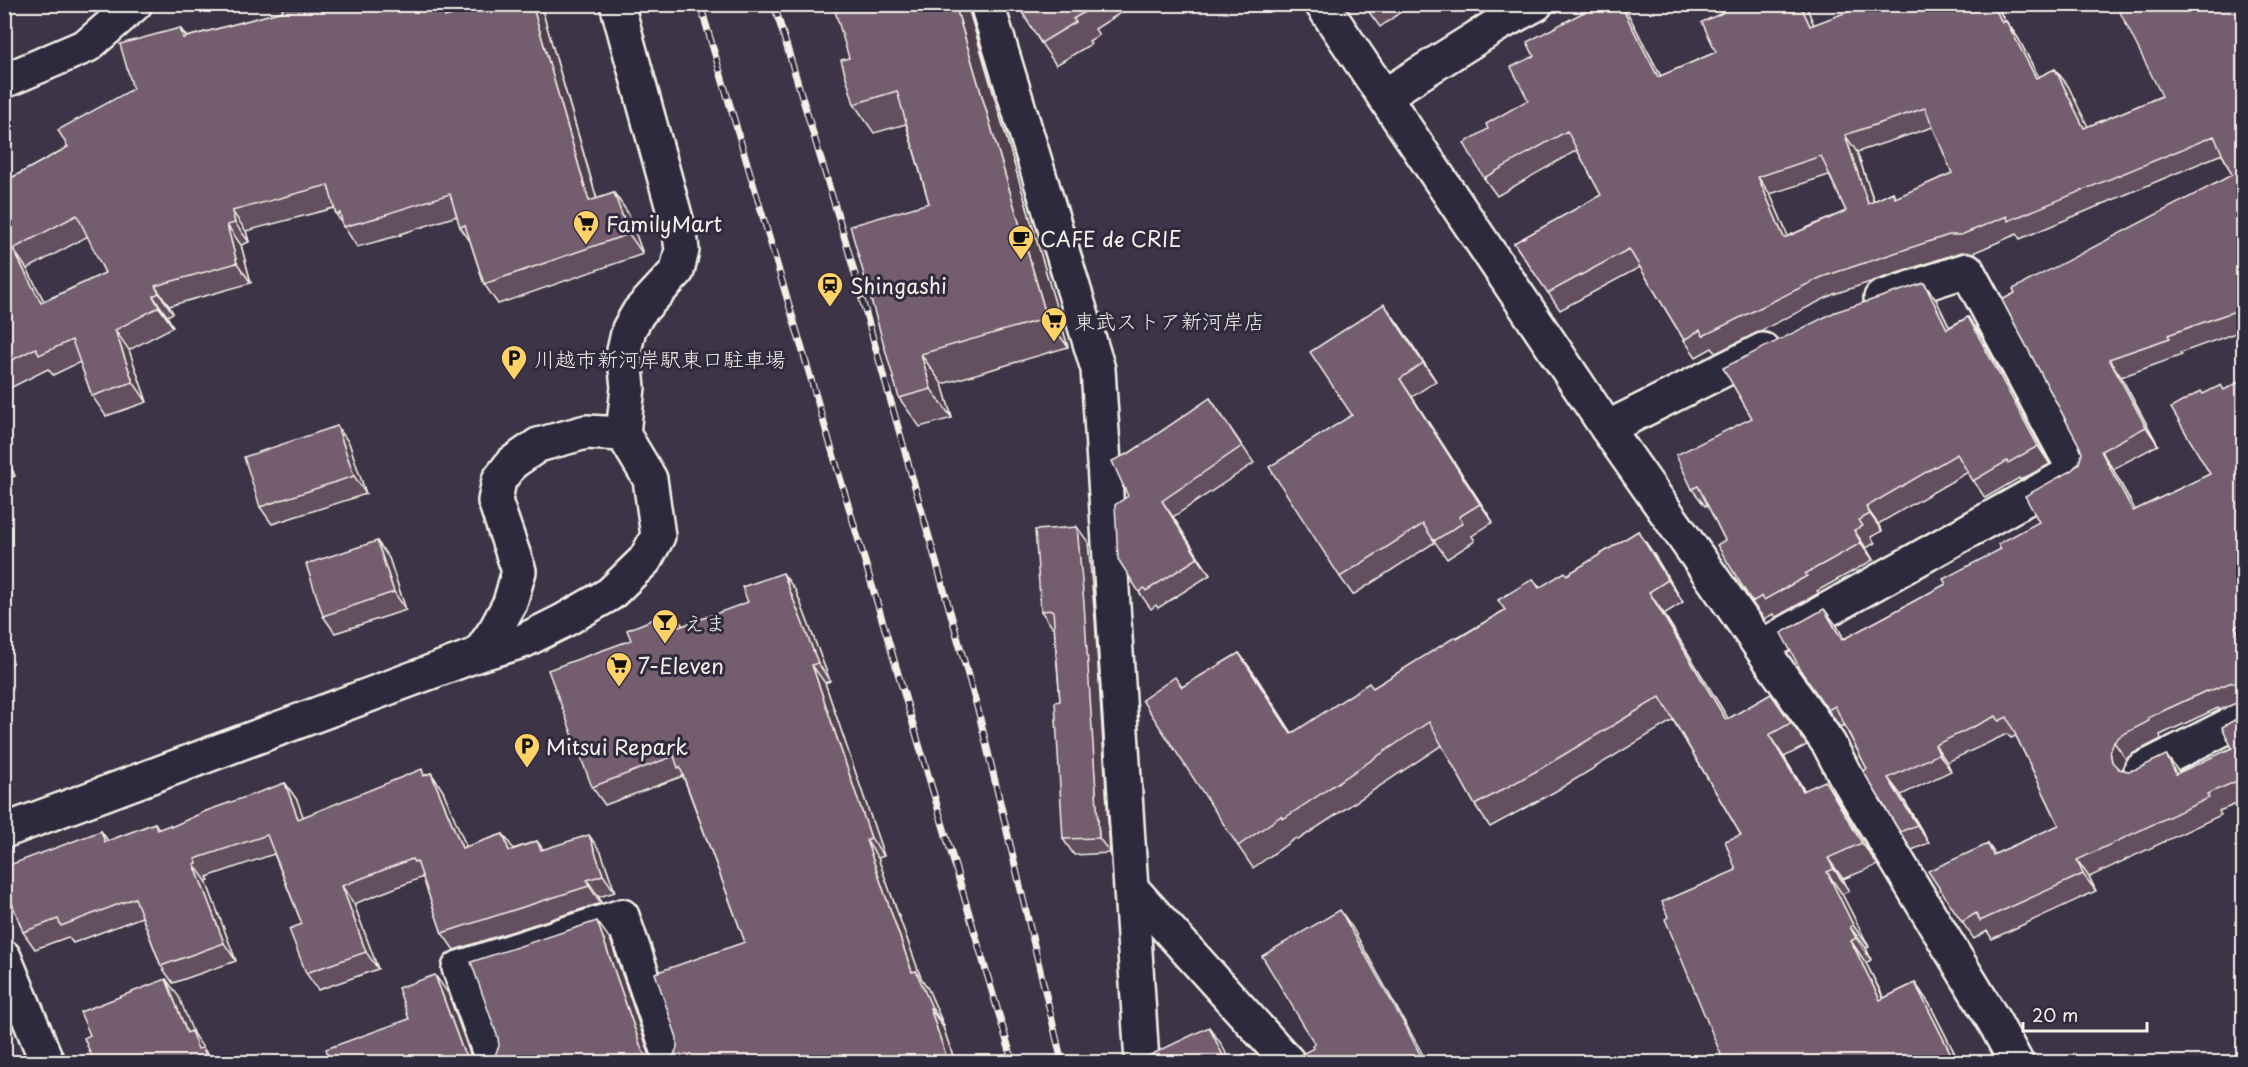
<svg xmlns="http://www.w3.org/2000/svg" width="2248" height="1067" viewBox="0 0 2248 1067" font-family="'Playpen Sans','Klee One',sans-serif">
  <rect width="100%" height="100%" fill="#3d3447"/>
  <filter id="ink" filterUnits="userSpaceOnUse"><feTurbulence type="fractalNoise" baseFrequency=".0167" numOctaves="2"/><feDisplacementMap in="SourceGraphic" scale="12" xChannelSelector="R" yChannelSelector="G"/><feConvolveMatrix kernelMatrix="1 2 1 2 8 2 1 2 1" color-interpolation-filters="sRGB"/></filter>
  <g filter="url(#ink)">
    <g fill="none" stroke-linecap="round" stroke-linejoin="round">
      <g stroke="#f4f1e8" stroke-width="38">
        <g id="minor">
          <polyline points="617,4 680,234 682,250 677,271 639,312 629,329 624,351 628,387 623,434"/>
          <polyline points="987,4 1098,369 1142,1062"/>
          <polyline points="1322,4 1607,428 1829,744 1844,773 1995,1023 2016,1062"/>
          <polyline points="4,81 88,45 135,4"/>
          <polyline points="1607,428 1763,350"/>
          <polyline points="1761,647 2075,471 1967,270 1881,298"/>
          <polyline points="2141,770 2244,718"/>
          <polyline points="1132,889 1288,1062"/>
          <polyline points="4,957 47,1062"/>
          <polyline points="493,1062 459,968 622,916 672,1062"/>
        </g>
      </g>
      <g stroke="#f4f1e8" stroke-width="38">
        <g id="tertiary">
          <polyline points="1384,96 1497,25 1536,4"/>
          <polyline points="4,831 479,654 523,641 563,621 610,594 645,560 658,536 650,479 623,434 586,432 538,445 512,463 499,480 495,501 519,571 510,603 496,629 479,654"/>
        </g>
      </g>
      <use href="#minor" stroke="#2f2a3d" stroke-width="33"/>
      <use href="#tertiary" stroke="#2f2a3d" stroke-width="33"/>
      <g stroke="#f4f1e8" stroke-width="7">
        <g id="rail">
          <polyline points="700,4 1013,1062"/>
          <polyline points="774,4 845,239 979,714 1062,1062"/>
        </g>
      </g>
      <use href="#rail" stroke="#2f2a3d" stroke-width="4.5" stroke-dasharray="14" stroke-linecap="butt"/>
    </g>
    <g fill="#645060" stroke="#f4f1e8" stroke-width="1.5" fill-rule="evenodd">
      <path d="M281 4H451L454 15 489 4H537L543 13 597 199 614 193 628 213 643 254 498 304 484 284 470 241 460 227 457 216 400 234 401 235 357 247 336 214 334 208 246 231 249 242 241 245 251 283 169 306 173 313 167 316 173 327 129 350 147 402 106 416 92 396 80 362 53 375 48 369 4 391V182L68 147 133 89 180 28 187 37 283 11ZM88 236 105 273 44 301 27 269Z"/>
      <polygon points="967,4 1068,347 942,384 952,418 920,427 899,398 929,203 906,124 874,133 854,104"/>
      <polygon points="1017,4 1135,4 1095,29 1099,35 1089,41 1091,44 1056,65 1041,43"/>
      <polygon points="1363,4 1412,4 1380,27"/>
      <path d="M1718 4H1805L1814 25 1868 4H1996L2005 21H2006L2018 38 2039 77 2055 69 2068 86 2087 127 2162 96 2244 4V330L2180 353 2182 355 2121 377 2158 445 2113 469 2135 510 2210 474 2204 394 2225 390 2244 379V700L2219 710 2218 708 2160 735 2161 739 2132 754 2126 759 2122 768 2123 770 2128 771 2179 773 2232 748 2240 717 2244 715V801L2219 811 2221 815 2089 877 2096 891 1992 939 1987 931 1974 939 1962 922 1988 844 1995 854 2059 825 2016 736 2011 738 2007 734 1947 762 1951 771 1901 795 1929 843 1912 850 1900 832 1844 725 1840 727 1803 674 1837 626 1844 639 1946 584 2001 549 2039 522 2072 470 2079 463 2082 453 2079 445 2002 300 2232 175 2222 154 2020 239 2017 234 1973 253 1961 252 1834 294 1716 353 1712 348 1696 357 1684 340 1640 267 1560 310 1514 243 1601 195 1577 150 1497 196 1484 178 1488 129 1528 100 1628 14 1661 76 1716 52 1722 13ZM1933 127 1952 173 1896 198 1893 192 1874 201 1857 152ZM1829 175 1846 211 1788 236 1770 194Z"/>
      <polygon points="1936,300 1949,327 1968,317 1980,335 2050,464 2020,480 2019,478 1985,498 1968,472 1878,524 1882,531 1871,537 1875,543 1866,548 1873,560 1817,591 1819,593 1776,617 1773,614 1764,619 1752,602 1725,540 1707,504 1705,506 1692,489 1752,418"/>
      <polygon points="1397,322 1436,381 1412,397 1493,522 1472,536 1475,541 1447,559 1435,542 1353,595 1340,577 1352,415"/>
      <polygon points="1210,398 1254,463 1173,517 1210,575 1158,608 1156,605 1151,609 1139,592 1128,496 1131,452"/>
      <polygon points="337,426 349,443 366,494 272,524 260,507"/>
      <polygon points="4,451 15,476 4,481"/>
      <polygon points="1638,531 1653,553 1683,602 1664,614 1728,719 1771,694 1807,745 1784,757 1804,790 1840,803 1878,865 1843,879 1849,891 1842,894 1869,947 1866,948 1871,960 1866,963 1884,998 1915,983 1930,1005 1959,1062 1724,1062 1736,870 1741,835 1673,720 1556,791 1490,827 1475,805 1442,745 1298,840 1296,838 1253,868 1238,846 1182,687 1239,653 1255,675 1292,733 1373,688 1505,610 1533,579 1540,588 1567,575"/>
      <polygon points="1088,542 1095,619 1110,853 1074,855 1063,839 1060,701 1054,627 1052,627 1041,611"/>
      <polygon points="389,558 406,610 335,633 323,616"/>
      <polygon points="796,591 830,681 825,683 884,856 878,858 921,978 928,989 944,1026 943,1027 955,1062 330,1062 409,1019 448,993 472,1060 476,1062 486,1062 495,1055 610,939 652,1060 655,1062 665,1062 673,1057 745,942 683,776 605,805 592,787 683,626"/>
      <polygon points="431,773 443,791 466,847 503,834 513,849 537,841 543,849 601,852 615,892 599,897 601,903 454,950 442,933 423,877 354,904 378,969 318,990 306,973 302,924 274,854 207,877 209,880 206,881 236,961 173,983 161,966 142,917 73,943 68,937 35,949 23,932 101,831 108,841 155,823 159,829 172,827 285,783 297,800 303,817"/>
    </g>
    <g fill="#51414e" stroke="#f4f1e8" stroke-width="1.5">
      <polygon points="442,4 451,4 459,37 445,17"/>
      <polygon points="532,4 537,4 543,13 603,221 589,201"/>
      <polygon points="955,4 967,4 1068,347 1047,318"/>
      <polygon points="1620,4 1621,4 1628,14 1670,94 1658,77"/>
      <polygon points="1800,4 1805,4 1822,44 1810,26"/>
      <polygon points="1993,4 1996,4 2014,40 2002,23"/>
      <polygon points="2006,21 2018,38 2048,95 2036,78"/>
      <polygon points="180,28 194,48 183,38"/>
      <polygon points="2055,69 2068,86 2097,145 2084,128"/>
      <polygon points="1845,135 1857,152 1880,221 1868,204"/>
      <polygon points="1758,177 1770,194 1796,255 1784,238"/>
      <polygon points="614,193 628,213 643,254 629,234"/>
      <polygon points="232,211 246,231 249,242 235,223"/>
      <polygon points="227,225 241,245 251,283 237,263"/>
      <polygon points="13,249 27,269 55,322 41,303"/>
      <polygon points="1924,283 1936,300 1959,346 1947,329"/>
      <polygon points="155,286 169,306 173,313 159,293"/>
      <polygon points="153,296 167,316 173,327 159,307"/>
      <polygon points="1384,304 1397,322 1436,381 1423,363"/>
      <polygon points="1968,317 1980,335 2050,464 2038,446"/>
      <polygon points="115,330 129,350 147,402 133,382"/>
      <polygon points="921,354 942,384 952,418 931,389"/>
      <polygon points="2109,359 2121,377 2158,445 2146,427"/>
      <polygon points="1400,379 1412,397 1493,522 1480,504"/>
      <polygon points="337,426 349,443 366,494 354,476"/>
      <polygon points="4,451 15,476 4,461"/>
      <polygon points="2101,451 2113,469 2145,528 2133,511"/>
      <polygon points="1162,501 1173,517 1210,575 1198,558"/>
      <polygon points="1866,507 1878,524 1882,531 1870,514"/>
      <polygon points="1077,527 1088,542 1095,619 1110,853 1099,838"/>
      <polygon points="1854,530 1866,548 1873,560 1861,543"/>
      <polygon points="1638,531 1653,553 1683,602 1668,580"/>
      <polygon points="377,541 389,558 406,610 394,592"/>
      <polygon points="783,573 796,591 830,681 818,663"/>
      <polygon points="1649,592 1664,614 1742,741 1726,720"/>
      <polygon points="1824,609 1837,626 1854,658 1842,640"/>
      <polygon points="673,611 685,629 679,627"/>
      <polygon points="2235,627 2244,639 2244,645"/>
      <polygon points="1239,653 1255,675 1306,755 1291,734"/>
      <polygon points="812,665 825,683 884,856 871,838"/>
      <polygon points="1769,735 1784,757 1818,813 1803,791"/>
      <polygon points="2114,742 2126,759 2122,768 2125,779 2112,762 2110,751"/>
      <polygon points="1935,745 1947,762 1951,771 1939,754"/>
      <polygon points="2166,755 2179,772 2189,791 2176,774"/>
      <polygon points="431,773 443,791 474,865 462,848"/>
      <polygon points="1888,778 1901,795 1929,843 1917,825"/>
      <polygon points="1825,781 1840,803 1878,865 1862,843"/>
      <polygon points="285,783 297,800 310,836 298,819"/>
      <polygon points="101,831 113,848 105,842"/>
      <polygon points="503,834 515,851 509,851"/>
      <polygon points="589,835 601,852 615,892 603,875"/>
      <polygon points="866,840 878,858 921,978 928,989 944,1026 932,1008 912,972"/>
      <polygon points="1828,858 1843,879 1849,891 1834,869"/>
      <polygon points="2077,860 2089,877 2096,891 2083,874"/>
      <polygon points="194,864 206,881 236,961 224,943"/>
      <polygon points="1827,872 1842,894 1869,947 1853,925"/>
      <polygon points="587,880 599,897 601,903 589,886"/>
      <polygon points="342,886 354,904 378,969 366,952"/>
      <polygon points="1340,910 1352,927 1427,1062 1424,1062"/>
      <polygon points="597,921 610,939 652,1062 650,1062 642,1050"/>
      <polygon points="1850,927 1866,948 1871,960 1856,938"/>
      <polygon points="1851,941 1866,963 1895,1022 1880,1000"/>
      <polygon points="435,975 448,993 473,1062 471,1062 463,1051"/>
      <polygon points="166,979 179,997 194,1035 213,1062 207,1062 187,1033"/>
      <polygon points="1915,983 1930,1005 1959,1062 1955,1062"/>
      <polygon points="930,1008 943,1027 955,1062 951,1062 946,1056"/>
      <polygon points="1209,1027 1222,1045 1230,1062 1226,1062"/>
    </g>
    <g fill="#745d70" stroke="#f4f1e8" stroke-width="1.5" fill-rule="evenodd">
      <path d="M281 4H442L445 17 489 4H532L589 201 614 193 629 234 484 284 465 225 460 227 450 194 386 214 387 215 343 227 340 213 336 214 328 185 232 211 235 223 227 225 237 263 155 286 159 293 153 296 159 307 115 330 133 382 92 396 72 340 39 355 36 348 4 364V182L68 147 58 130 133 89 120 44 180 28 183 38 283 11ZM77 215 105 273 41 303 13 249Z"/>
      <polygon points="833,4 955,4 1047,318 921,354 931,389 899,398 850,226 929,203 897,91 854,104 841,60 849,58"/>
      <polygon points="1017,4 1083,4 1080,6 1083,13 1073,19 1076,22 1041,43"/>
      <polygon points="1363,4 1375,4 1367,10"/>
      <path d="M1599 4H1620L1658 77 1716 52 1702 22 1722 13 1718 4H1800L1810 26 1868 4H1993L2002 23 2006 21 2036 78 2055 69 2084 128 2162 96 2116 4H2244V308L2168 335 2170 338 2109 359 2146 427 2101 451 2133 511 2210 474 2171 408 2201 391 2203 394 2221 385 2224 390 2244 379V622L2235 627 2244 645V686L2232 682 2207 692 2206 691 2148 718 2149 721 2120 736 2114 742 2110 751 2112 762 2119 769 2128 771 2137 769 2166 755 2176 774 2232 748 2222 727 2240 717 2244 715V778L2207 794 2209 798 2077 860 2083 874 1980 921 1976 913 1962 922 1928 871 1988 844 1993 855 2059 825 2007 717 1999 721 1996 716 1935 745 1939 754 1888 778 1917 825 1900 832 1863 771 1867 769 1835 706 1828 710 1803 674 1781 633 1824 609 1842 640 1946 584 1943 579 2001 549 1998 544 2039 522 2025 496 2072 470 2079 463 2082 453 2079 445 2002 300 2015 293 2013 289 2232 175 2214 136 2008 221 2007 216 1961 235H1949L1822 277 1703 336 1700 330 1684 340 1629 249 1548 293 1514 243 1601 195 1567 131 1484 178 1464 143 1488 129 1486 124 1528 100 1511 67 1534 56 1527 42ZM1925 108 1952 173 1895 198 1893 192 1868 204 1845 135ZM1821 156 1846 211 1784 238 1758 177Z"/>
      <polygon points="1924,283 1947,329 1968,317 2038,446 2008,463 2007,461 1973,481 1957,454 1866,507 1870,514 1859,520 1863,526 1854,530 1861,543 1805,574 1807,576 1764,600 1762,596 1752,602 1717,545 1725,540 1698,486 1692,489 1676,455 1752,418 1723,368 1835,312"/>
      <polygon points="1384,304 1423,363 1400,379 1480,504 1459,517 1463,523 1434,541 1423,524 1340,577 1269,467 1352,415 1310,352"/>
      <polygon points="1210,398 1242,446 1162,501 1198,558 1146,591 1144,588 1139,592 1118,559 1115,505 1128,496 1112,461 1131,452"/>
      <polygon points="337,426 354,476 260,507 244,457"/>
      <polygon points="1077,527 1084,603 1099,838 1063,839 1055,702 1060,701 1053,610 1041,611 1035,530"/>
      <polygon points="1638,531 1668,580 1649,592 1726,720 1771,694 1791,723 1769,735 1803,791 1825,781 1862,843 1828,858 1834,869 1827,872 1853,925 1850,927 1856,938 1851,941 1880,1000 1915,983 1955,1062 1724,1062 1665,919 1668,917 1662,902 1736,870 1725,841 1741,835 1660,697 1540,769 1475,805 1429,722 1283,819 1281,816 1238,846 1142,700 1175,677 1182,687 1239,653 1291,734 1369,683 1373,688 1455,637 1457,639 1505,610 1498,600 1533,579 1539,588 1565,572 1567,575"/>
      <polygon points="377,541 394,592 323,616 306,564"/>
      <polygon points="783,573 818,663 812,665 871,838 866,840 912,972 916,971 932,1008 930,1008 946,1056 945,1056 947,1062 330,1062 326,1049 409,1019 398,988 435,975 463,1051 469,1058 476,1062 486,1062 495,1055 499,1046 498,1038 471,962 597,921 642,1050 647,1057 655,1062 665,1062 673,1057 677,1048 677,1038 655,973 745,942 680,767 678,768 674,756 592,787 548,670 631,640 627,630 673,611 679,627 748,602 742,587"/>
      <polygon points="422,769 424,776 431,773 462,848 503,834 509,851 537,841 541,850 589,835 603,875 587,880 589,886 442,933 417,861 414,862 412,859 342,886 366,952 306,973 289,929 302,924 267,835 195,859 197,863 194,864 224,943 161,966 135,898 61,926 58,919 23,932 4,882 4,867 101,831 105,842 155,823 157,830 170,825 171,827 206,811 285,783 298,819"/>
      <polygon points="1340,910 1407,1029 1424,1062 1286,1062 1314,1048 1312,1046 1315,1044 1262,956"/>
      <polygon points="166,979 187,1033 191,1031 198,1049 203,1048 208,1062 94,1062 84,1038 90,1035 80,1012"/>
      <polygon points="1209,1027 1226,1062 1147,1062 1144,1058"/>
      <polygon points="1245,1054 1250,1062 1227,1062"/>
      <polygon points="4,1059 18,1062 4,1062"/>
    </g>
  </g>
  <defs>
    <g id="supermarket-pin" transform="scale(1.35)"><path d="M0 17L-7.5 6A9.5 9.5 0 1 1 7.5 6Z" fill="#ffd166" stroke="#2f2a3d"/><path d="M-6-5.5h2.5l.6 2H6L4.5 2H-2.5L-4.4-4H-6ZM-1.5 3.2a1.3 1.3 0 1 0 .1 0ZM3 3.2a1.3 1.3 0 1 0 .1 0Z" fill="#111"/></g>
    <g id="cafe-pin" transform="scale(1.35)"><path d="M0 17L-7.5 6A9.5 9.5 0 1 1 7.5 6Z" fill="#ffd166" stroke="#2f2a3d"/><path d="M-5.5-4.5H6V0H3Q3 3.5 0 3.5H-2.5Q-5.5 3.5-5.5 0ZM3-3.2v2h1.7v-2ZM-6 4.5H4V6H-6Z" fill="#111"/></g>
    <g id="station-pin" transform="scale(1.35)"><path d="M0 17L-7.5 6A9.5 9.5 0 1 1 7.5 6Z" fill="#ffd166" stroke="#2f2a3d"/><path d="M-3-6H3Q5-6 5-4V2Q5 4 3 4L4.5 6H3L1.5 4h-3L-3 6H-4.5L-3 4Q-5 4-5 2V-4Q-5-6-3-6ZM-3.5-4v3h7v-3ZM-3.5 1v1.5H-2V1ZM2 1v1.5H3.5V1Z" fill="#111"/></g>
    <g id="parking-pin" transform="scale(1.35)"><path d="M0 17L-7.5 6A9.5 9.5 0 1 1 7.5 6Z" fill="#ffd166" stroke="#2f2a3d"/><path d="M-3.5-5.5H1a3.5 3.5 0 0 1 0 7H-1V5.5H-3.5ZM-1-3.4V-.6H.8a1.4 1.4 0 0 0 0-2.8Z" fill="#111"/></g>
    <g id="bar-pin" transform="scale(1.35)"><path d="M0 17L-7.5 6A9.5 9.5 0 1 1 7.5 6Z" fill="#ffd166" stroke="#2f2a3d"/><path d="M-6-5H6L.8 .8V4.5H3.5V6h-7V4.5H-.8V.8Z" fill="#111"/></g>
  </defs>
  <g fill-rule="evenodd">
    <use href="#supermarket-pin" x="586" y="223"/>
    <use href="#cafe-pin" x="1021" y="238"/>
    <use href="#station-pin" x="830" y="285"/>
    <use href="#supermarket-pin" x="1054" y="320"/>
    <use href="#parking-pin" x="514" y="358"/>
    <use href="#bar-pin" x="665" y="622"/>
    <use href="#supermarket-pin" x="619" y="665"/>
    <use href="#parking-pin" x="527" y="746"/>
  </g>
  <g text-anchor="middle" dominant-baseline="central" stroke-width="6" stroke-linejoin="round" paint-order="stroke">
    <g font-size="21" fill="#f4f1e8" stroke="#2f2a3d" text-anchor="start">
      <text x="606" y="223">FamilyMart</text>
      <text x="1040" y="238">CAFE de CRIE</text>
      <text x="850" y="285">Shingashi</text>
      <text x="1074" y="320">東武ストア新河岸店</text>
      <text x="534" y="358">川越市新河岸駅東口駐車場</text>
      <text x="684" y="622">えま</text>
      <text x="638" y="665">7-Eleven</text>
      <text x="546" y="746">Mitsui Repark</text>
    </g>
  </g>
  <rect width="2248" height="1067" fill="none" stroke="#2f2a3d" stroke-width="24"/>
  <rect x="12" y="12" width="2224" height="1043" fill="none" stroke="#f4f1e8" stroke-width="2" filter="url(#ink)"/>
  <path d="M2023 1022v9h124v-9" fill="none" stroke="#f4f1e8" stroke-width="3"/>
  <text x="2032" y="1022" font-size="18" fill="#f4f1e8" stroke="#2f2a3d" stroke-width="4.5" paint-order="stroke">20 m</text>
</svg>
